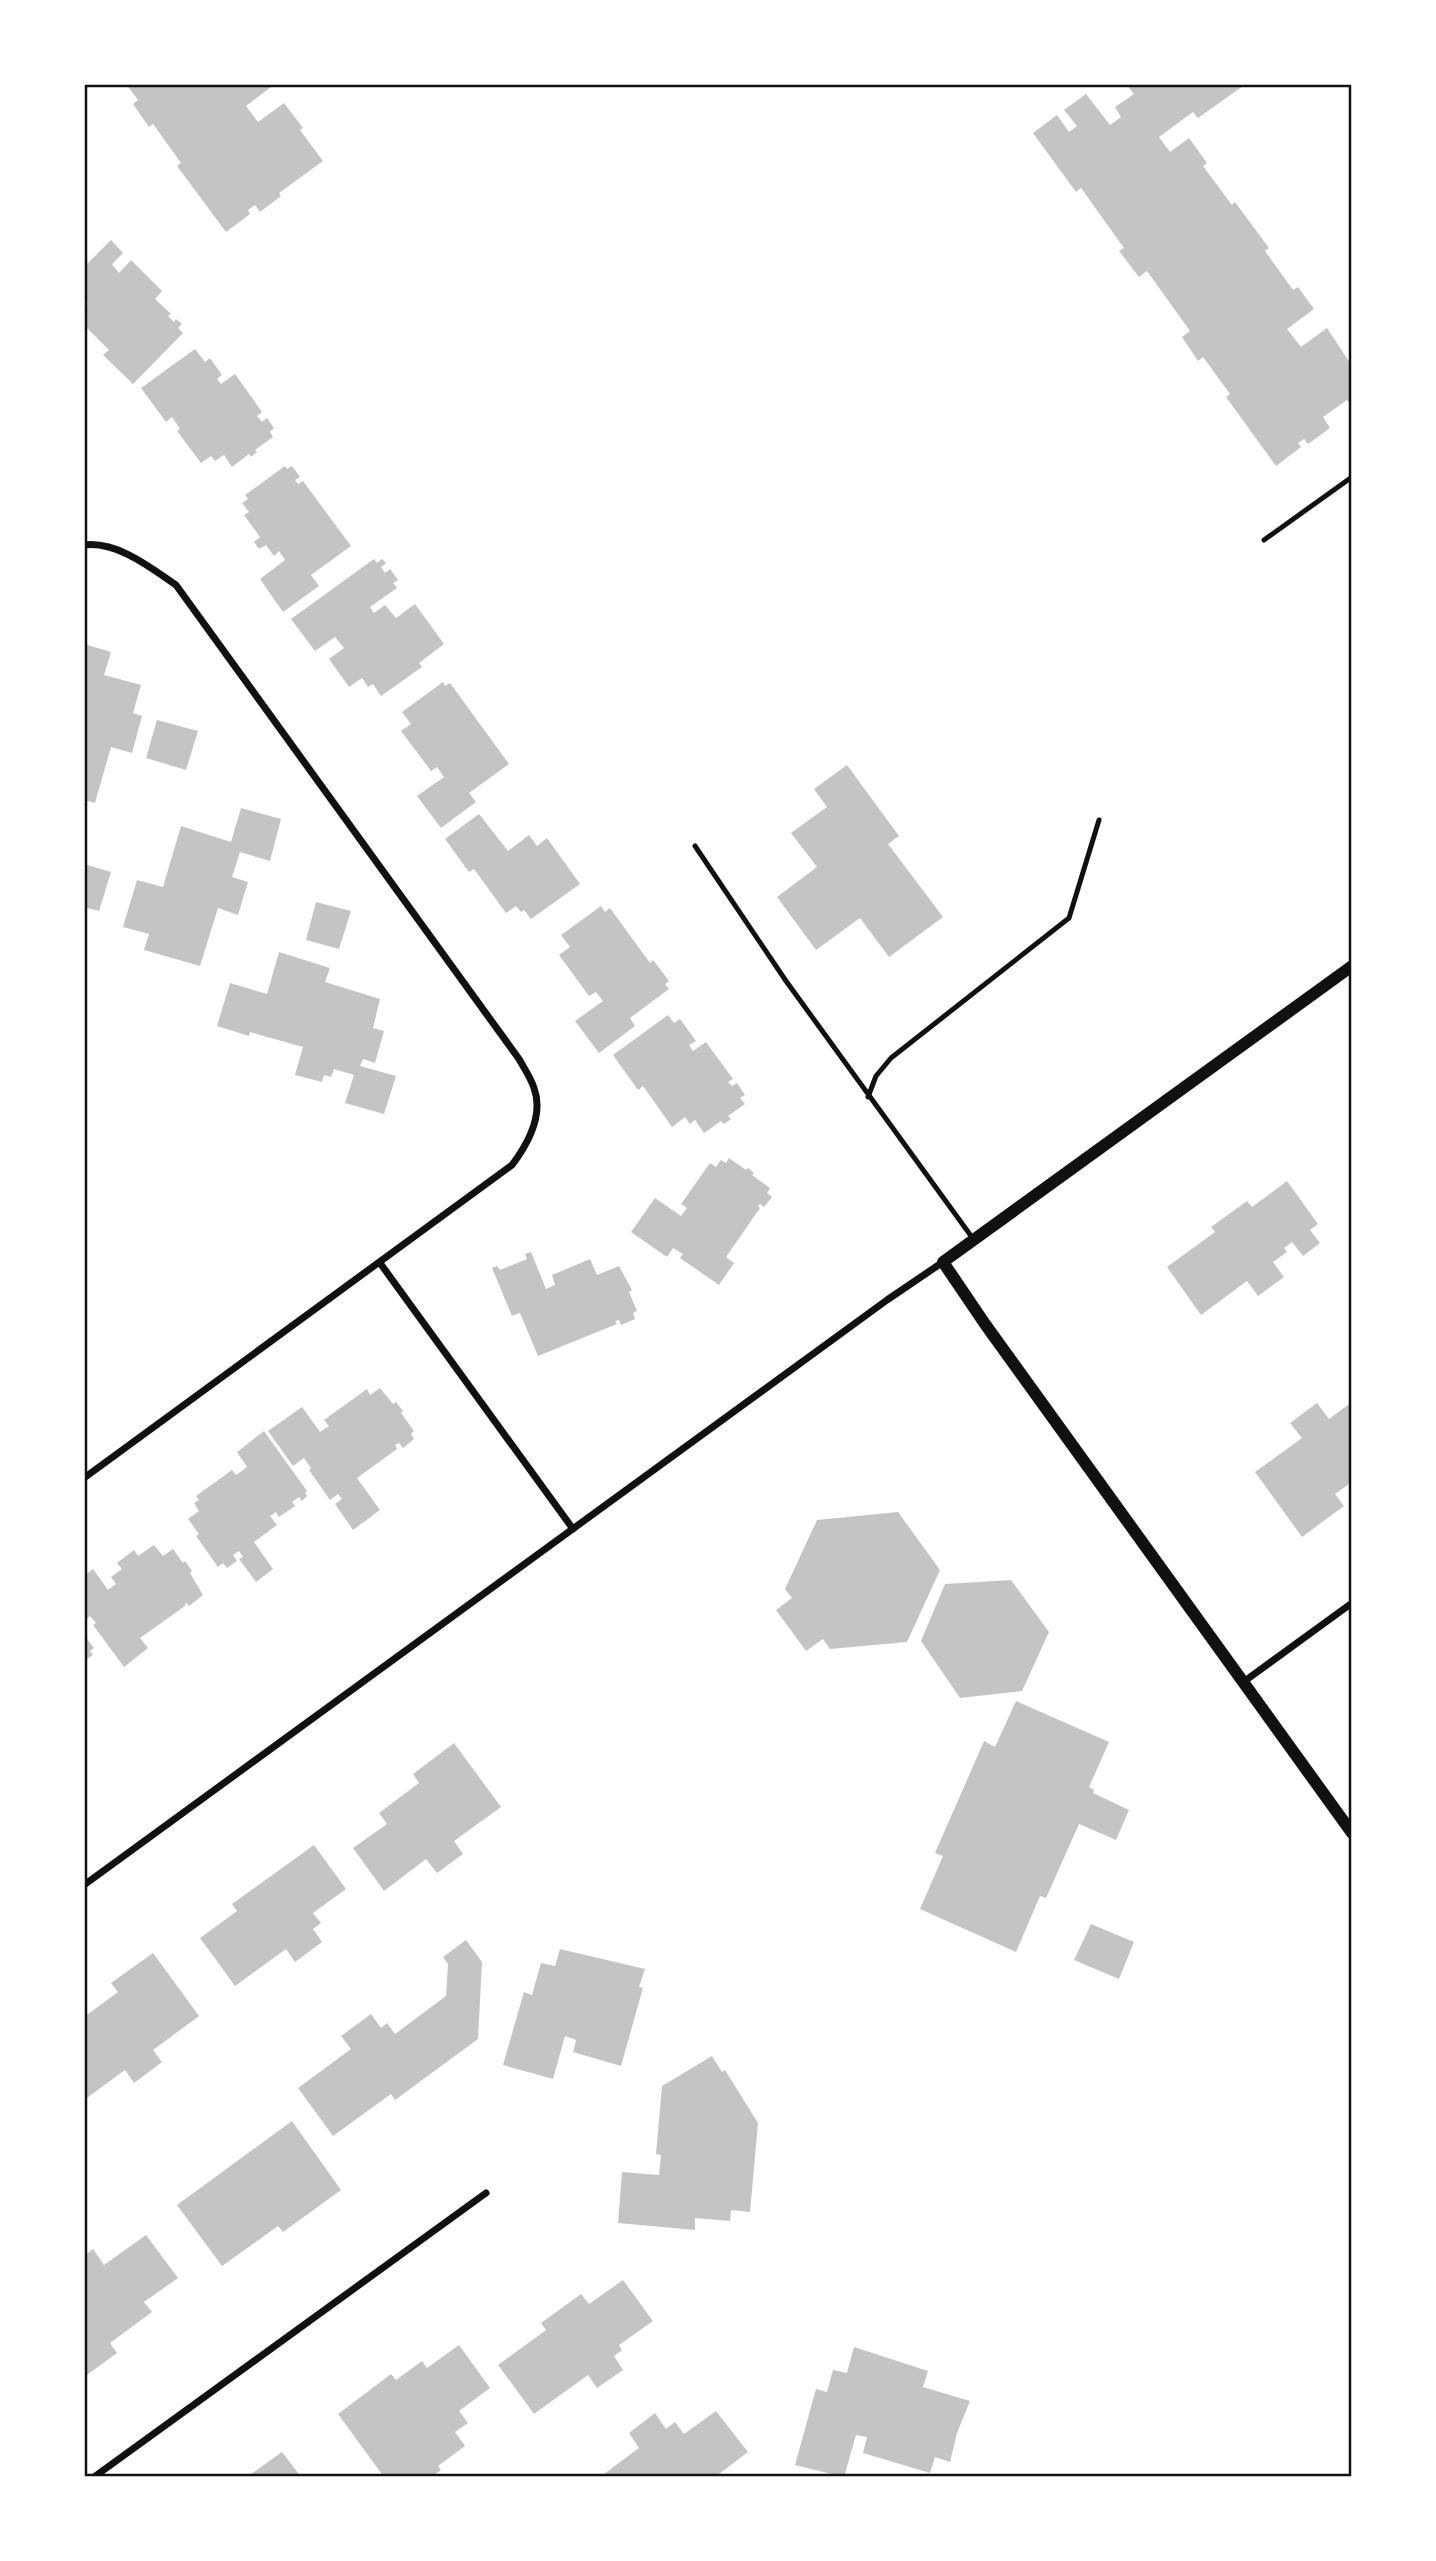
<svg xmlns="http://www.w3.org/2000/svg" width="1436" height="2561" viewBox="0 0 1436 2561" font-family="'PT Sans Narrow',sans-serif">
  <rect width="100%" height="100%" fill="#fff"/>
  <g fill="#c4c4c4">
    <polygon points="126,84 269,84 271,87 246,106 258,122 284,103 303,128 300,130 323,161 279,193 281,196 260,212 255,205 248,210 250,214 226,232 177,166 181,163 153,124 149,127 133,104 138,100"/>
    <polygon points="1126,84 1243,86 1198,118 1193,112 1159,137 1170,152 1189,138 1207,163 1203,166 1232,205 1235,202 1269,248 1265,251 1293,290 1298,287 1314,309 1287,329 1301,347 1327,328 1352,366 1352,407 1347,400 1323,417 1330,428 1308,444 1304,439 1298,443 1301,447 1276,466 1226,397 1230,394 1203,357 1198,361 1182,337 1190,331 1147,271 1139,277 1119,251 1124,248 1081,188 1076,192 1033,133 1057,115 1069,132 1077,126 1064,110 1086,94 1110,125 1121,117 1115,107 1134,94"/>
    <polygon points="111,240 123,253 112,264 119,273 131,260 162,291 155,299 171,314 168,316 174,322 176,319 182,324 178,328 183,333 133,384 103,355 109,350 84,325 84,307 88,304 84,300 84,267"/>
    <polygon points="195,349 205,362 210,358 222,375 217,379 221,384 235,374 262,412 257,416 262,422 267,418 274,428 270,432 273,437 255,450 257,452 251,457 249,454 232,467 224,455 215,461 211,456 201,463 177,431 180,429 172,417 166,422 141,388"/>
    <polygon points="285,466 287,469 292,466 300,477 295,480 298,484 303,481 351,546 311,575 319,586 283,612 260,579 285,560 279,551 274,556 266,545 259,549 254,542 260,537 244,515 249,512 242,503 248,499 245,495"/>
    <polygon points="374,559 377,563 382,559 386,563 381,567 385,573 390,569 398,580 393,583 397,588 370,607 374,613 385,605 396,618 415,604 444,644 419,663 422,667 381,696 373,684 368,687 362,678 349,687 329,659 344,648 335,637 315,651 291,619"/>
    <polygon points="84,644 111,652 104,675 141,685 133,713 142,716 132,753 111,747 95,803 84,800"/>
    <polygon points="443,682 445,686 450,683 509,764 469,793 476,802 441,828 417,796 444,777 437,767 431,771 401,731 411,724 402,712"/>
    <polygon points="157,720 198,731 186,770 146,758"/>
    <polygon points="847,765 899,836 888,844 943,917 889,957 860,918 816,950 777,897 817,867 791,833 827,807 814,789"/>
    <polygon points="241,808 281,819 270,861 240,852 232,877 248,882 238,915 218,908 200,966 144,950 149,934 123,927 137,880 163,887 181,826 231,842"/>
    <polygon points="479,814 508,851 529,835 537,846 547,838 580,884 531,919 524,910 521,912 516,906 506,913 474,869 469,872 445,839"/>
    <polygon points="84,864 111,872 99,911 84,907"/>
    <polygon points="316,902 351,911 339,949 306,940"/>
    <polygon points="601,906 605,912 610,908 650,963 653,960 669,981 665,984 669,989 630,1018 635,1026 599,1053 575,1021 603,1001 596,992 589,996 559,955 570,947 561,935"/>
    <polygon points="279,952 330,968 325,982 380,999 373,1028 384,1031 375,1063 363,1059 360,1066 396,1076 384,1114 345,1103 354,1075 334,1069 331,1077 324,1075 322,1082 295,1075 303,1047 250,1032 249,1036 217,1026 230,983 267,994"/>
    <polygon points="668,1015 674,1023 680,1019 696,1041 689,1045 693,1051 706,1042 733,1079 728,1082 732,1086 737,1083 745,1095 740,1098 745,1104 728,1116 731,1119 724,1124 721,1121 704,1133 695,1120 690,1124 685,1117 672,1127 643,1086 638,1090 613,1055"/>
    <polygon points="729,1158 746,1170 748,1168 754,1173 752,1175 770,1188 767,1193 772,1197 764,1207 760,1204 758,1206 760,1208 726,1257 734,1263 719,1285 680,1258 683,1254 673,1248 667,1257 631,1232 655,1198 681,1216 687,1208 681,1204 710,1163 716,1167 721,1160 726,1163"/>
    <polygon points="1287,1181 1318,1224 1310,1230 1320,1243 1303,1256 1292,1242 1284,1248 1287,1252 1273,1262 1284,1277 1258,1296 1247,1281 1201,1315 1167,1267 1215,1232 1211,1227 1247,1201 1252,1207"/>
    <polygon points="531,1252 546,1289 555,1285 552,1275 590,1259 597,1275 619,1266 632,1290 629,1292 637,1311 633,1313 635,1319 621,1325 619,1320 615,1321 617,1324 538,1356 520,1313 512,1316 492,1268 497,1266 500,1270 527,1259 525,1254"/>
    <polygon points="380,1388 393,1404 396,1402 403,1411 401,1413 414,1431 411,1434 414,1439 403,1448 399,1443 395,1445 397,1449 357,1478 380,1510 353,1530 335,1504 342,1499 338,1494 330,1500 309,1470 311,1468 304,1458 293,1466 268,1431 302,1407 320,1432 329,1426 324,1420 367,1389 370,1395"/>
    <polygon points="1352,1402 1352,1482 1335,1494 1344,1506 1302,1537 1255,1472 1302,1438 1290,1423 1317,1403 1329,1419"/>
    <polygon points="264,1431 307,1491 305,1493 307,1496 302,1501 299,1497 292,1502 295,1506 279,1517 276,1512 270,1516 277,1525 254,1542 273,1569 256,1582 239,1559 243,1557 239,1551 233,1555 237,1561 227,1568 223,1563 218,1567 196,1536 199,1534 188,1519 199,1511 194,1503 199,1500 196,1496 232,1470 236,1475 247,1467 237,1452"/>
    <polygon points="898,1512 940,1570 907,1642 830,1649 823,1639 806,1651 776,1610 792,1598 785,1589 817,1520"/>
    <polygon points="154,1545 163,1556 173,1549 183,1563 185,1561 192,1571 190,1573 203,1595 189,1606 186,1602 185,1606 140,1638 148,1648 124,1667 93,1625 96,1623 90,1616 84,1621 84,1576 93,1569 108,1590 116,1584 111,1577 122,1569 117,1563 134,1550 138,1556"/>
    <polygon points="1011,1580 1049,1632 1022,1691 960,1698 921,1641 945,1584"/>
    <polygon points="84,1635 94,1648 90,1651 93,1655 87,1659 84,1657"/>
    <polygon points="1016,1701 1109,1742 1089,1787 1094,1790 1093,1793 1129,1810 1116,1840 1079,1824 1046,1898 1040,1896 1016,1952 920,1909 943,1856 935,1853 984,1741 995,1747"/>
    <polygon points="454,1743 501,1807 454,1841 463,1854 437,1873 426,1859 384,1891 353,1848 387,1824 379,1813 419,1783 413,1774"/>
    <polygon points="314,1845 346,1889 313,1913 321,1923 313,1929 322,1942 295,1962 286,1949 235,1986 200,1938 237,1911 232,1904"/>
    <polygon points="1091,1924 1134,1942 1119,1979 1074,1960"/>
    <polygon points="466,1940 482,1962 478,2039 395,2100 391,2094 333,2136 298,2088 351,2049 341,2036 371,2014 381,2028 387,2023 395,2034 446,1996 448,1964 443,1957"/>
    <polygon points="560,1949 645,1969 639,1987 643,1988 621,2066 573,2052 576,2040 565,2036 553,2079 503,2065 524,1992 532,1995 541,1963 555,1966"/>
    <polygon points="153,1953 199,2016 153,2050 162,2062 134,2083 125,2070 84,2100 84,2017 118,1992 111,1983"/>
    <polygon points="712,2056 722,2072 725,2070 758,2123 750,2212 731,2210 730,2221 695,2218 695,2230 618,2223 622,2172 659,2175 661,2155 656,2154 662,2086"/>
    <polygon points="292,2121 341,2190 283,2232 278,2226 222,2266 177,2205"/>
    <polygon points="146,2235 178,2278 144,2302 152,2312 110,2343 117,2353 84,2377 84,2256 93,2249 104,2265"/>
    <polygon points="623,2280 653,2321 619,2345 622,2350 614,2356 623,2370 597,2388 588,2375 534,2414 498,2365 546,2330 541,2323 581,2294 589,2304"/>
    <polygon points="459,2345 490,2388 459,2411 468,2423 455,2432 465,2446 438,2466 441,2470 431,2477 384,2477 338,2414 391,2374 396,2380 422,2361 427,2368"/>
    <polygon points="854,2347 928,2371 923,2387 970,2401 957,2433 950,2462 935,2457 930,2473 863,2453 867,2437 856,2435 844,2477 795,2465 816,2389 827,2392 833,2370 847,2373"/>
    <polygon points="716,2411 748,2452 715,2477 600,2477 639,2448 629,2433 655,2413 666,2429 675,2422 684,2434"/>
    <polygon points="282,2452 301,2477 247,2477"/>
  </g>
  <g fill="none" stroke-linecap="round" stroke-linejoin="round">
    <g stroke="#111" stroke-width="5">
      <polyline points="1264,540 1352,477"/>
      <polyline points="695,846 786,981 974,1240"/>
      <polyline points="868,1097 876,1076 891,1058 1069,918 1099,820"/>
    </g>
    <g stroke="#111" stroke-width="7">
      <path d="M84 545C117 541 150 567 176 585L519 1059C524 1068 531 1078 534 1088 544 1115 527 1145 512 1165L84 1478"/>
      <polyline points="380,1263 573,1529"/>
      <polyline points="1242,1683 1352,1603"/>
      <polyline points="84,1885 887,1300 943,1262"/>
      <polyline points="94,2477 486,2193"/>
    </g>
    <polyline stroke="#111" stroke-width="12" points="1352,966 943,1262 985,1324 1352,1833"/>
  </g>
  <rect width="1436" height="2561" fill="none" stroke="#ffffff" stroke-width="172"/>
  <rect x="86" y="86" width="1264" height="2389" fill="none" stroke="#111" stroke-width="2.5"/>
</svg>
